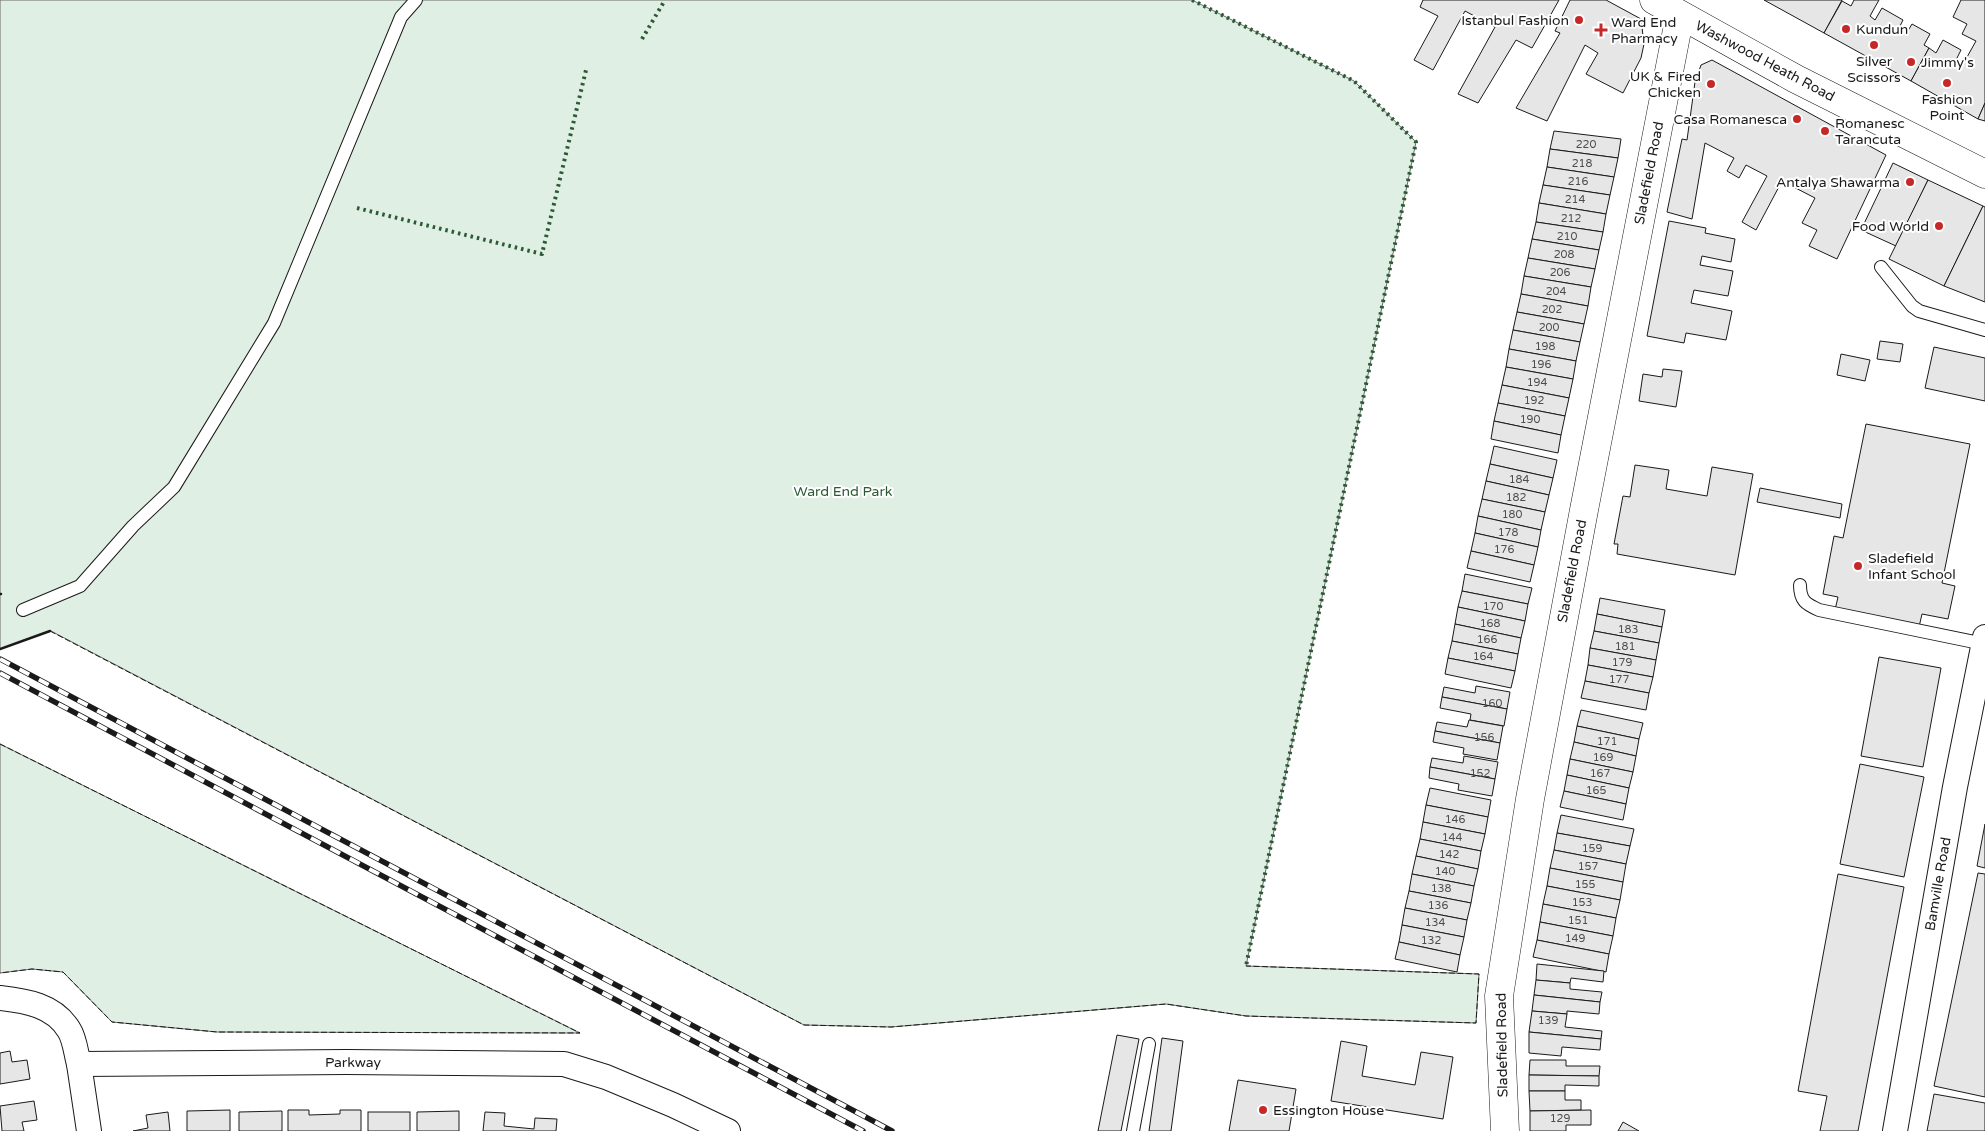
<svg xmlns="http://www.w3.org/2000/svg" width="1985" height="1131" viewBox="0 0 1985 1131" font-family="'Varela Round',sans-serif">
  <rect width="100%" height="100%" fill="#fff"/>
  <g fill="#e0efe3" stroke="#6a6a6a">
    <polygon points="0,0 1192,0 1354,81 1416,142 1246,966 1479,974 1476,1023 1246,1016 1166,1004 891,1027 804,1025 51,631 0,649"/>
    <polygon points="0,745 0,744 580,1033 217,1032 112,1022 63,972 32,969 0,973"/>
  </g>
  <g fill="#e6e6e6" stroke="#1a1a1a">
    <polygon points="1423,0 1559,0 1532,48 1516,40 1478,103 1458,94 1495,27 1465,11 1433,70 1414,60 1438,16 1420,7"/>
    <polygon points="1570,0 1606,0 1641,19 1644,44 1641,58 1623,93 1586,74 1598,53 1585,45 1547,121 1516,108 1560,33 1555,31"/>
    <polygon points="1764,0 1842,0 1824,33"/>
    <polygon points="1854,0 1879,0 1870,16 1875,20 1882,8 1903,20 1898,30 1906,34 1912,24 1930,34 1924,45 1929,48 1911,81 1824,33 1842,1 1851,6"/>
    <polygon points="1961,0 1985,0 1985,103 1978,119 1911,81 1929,48 1936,53 1943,40 1961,50 1955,62 1962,66 1976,41 1962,34 1967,24 1953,17"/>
    <polygon points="1712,60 1886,155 1837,259 1809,246 1817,230 1802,223 1815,198 1782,181 1756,230 1742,222 1767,176 1746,165 1739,178 1727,171 1734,158 1705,143 1692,219 1667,212 1682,139 1687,140 1695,82 1701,65"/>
    <polygon points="1985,103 1985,121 1978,119"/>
    <polygon points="1554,131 1621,139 1618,158 1550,149"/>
    <polygon points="1550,149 1618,158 1614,177 1547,167"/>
    <polygon points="1893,163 1928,180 1896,246 1861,230"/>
    <polygon points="1547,167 1614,177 1610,195 1543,185"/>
    <polygon points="1928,180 1983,206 1944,286 1889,259"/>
    <polygon points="1543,185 1610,195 1606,214 1539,203"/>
    <polygon points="1539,203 1606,214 1603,232 1536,222"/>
    <polygon points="1983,206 1985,207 1985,302 1944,286"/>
    <polygon points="1669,221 1706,228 1705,233 1735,239 1731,262 1702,256 1700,265 1733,271 1728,296 1694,290 1691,303 1732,311 1726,340 1686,333 1684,343 1647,336"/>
    <polygon points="1536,222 1603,232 1599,250 1532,239"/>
    <polygon points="1532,239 1599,250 1595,269 1528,258"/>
    <polygon points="1528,258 1595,269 1591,287 1524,276"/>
    <polygon points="1524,276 1591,287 1588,306 1521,294"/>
    <polygon points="1521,294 1588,306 1584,324 1517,312"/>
    <polygon points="1517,312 1584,324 1580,342 1513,330"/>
    <polygon points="1513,330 1580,342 1576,361 1509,349"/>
    <polygon points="1880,341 1903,344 1900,362 1877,359"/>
    <polygon points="1934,347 1985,358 1985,401 1925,388"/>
    <polygon points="1509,349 1576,361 1573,379 1506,367"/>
    <polygon points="1841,354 1870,360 1865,381 1837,375"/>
    <polygon points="1506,367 1573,379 1569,398 1502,385"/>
    <polygon points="1663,369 1682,371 1676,407 1639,401 1643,374 1662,377"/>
    <polygon points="1502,385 1569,398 1565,416 1498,403"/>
    <polygon points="1498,403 1565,416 1561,435 1494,421"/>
    <polygon points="1494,421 1561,435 1558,453 1491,439"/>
    <polygon points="1866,424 1970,444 1942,583 1955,586 1948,619 1922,614 1919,627 1835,610 1838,597 1823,594 1834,536 1843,538"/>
    <polygon points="1494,446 1557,460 1553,478 1490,464"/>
    <polygon points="1490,464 1553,478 1549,495 1486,481"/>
    <polygon points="1635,465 1669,470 1666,489 1707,496 1712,467 1753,474 1735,575 1617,554 1618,544 1614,544 1623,496 1630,497"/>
    <polygon points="1486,481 1549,495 1545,512 1482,499"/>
    <polygon points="1760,488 1842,504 1840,518 1757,502"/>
    <polygon points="1482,499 1545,512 1541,530 1478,516"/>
    <polygon points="1478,516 1541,530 1538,547 1475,533"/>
    <polygon points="1475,533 1538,547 1534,565 1471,551"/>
    <polygon points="1471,551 1534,565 1530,582 1467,568"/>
    <polygon points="1465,574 1532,588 1528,604 1462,591"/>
    <polygon points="1462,591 1528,604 1525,621 1458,607"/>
    <polygon points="1600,598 1665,610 1662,627 1597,614"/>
    <polygon points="1458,607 1525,621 1521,638 1455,624"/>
    <polygon points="1597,614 1662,627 1659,643 1594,631"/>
    <polygon points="1455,624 1521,638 1518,654 1452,641"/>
    <polygon points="1594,631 1659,643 1656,660 1590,648"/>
    <polygon points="1452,641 1518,654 1515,671 1448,658"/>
    <polygon points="1590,648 1656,660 1653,677 1588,665"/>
    <polygon points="1879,657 1941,668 1923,767 1861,756"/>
    <polygon points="1448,658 1515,671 1511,688 1445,674"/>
    <polygon points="1588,665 1653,677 1649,693 1585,681"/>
    <polygon points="1585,681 1649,693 1646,710 1581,698"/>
    <polygon points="1476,686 1510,692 1507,709 1442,697 1444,687 1475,693"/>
    <polygon points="1442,697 1507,709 1504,726 1470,720 1471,714 1440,708"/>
    <polygon points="1581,710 1643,723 1639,739 1577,726"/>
    <polygon points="1469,720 1503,726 1500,743 1435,731 1437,722 1467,727"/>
    <polygon points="1577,726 1639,739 1636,756 1574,742"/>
    <polygon points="1435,731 1500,743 1497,760 1463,754 1464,748 1433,742"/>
    <polygon points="1574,742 1636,756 1633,772 1570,759"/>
    <polygon points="1464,756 1498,762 1495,779 1430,767 1432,758 1463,763"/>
    <polygon points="1570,759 1633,772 1629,788 1567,775"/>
    <polygon points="1860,764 1924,777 1904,877 1840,864"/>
    <polygon points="1430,767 1495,779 1492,796 1458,790 1459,784 1429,778"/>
    <polygon points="1567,775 1629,788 1626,804 1564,791"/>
    <polygon points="1430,788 1491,800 1488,817 1426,805"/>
    <polygon points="1564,791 1626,804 1623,820 1560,807"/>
    <polygon points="1426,805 1488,817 1485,834 1423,822"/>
    <polygon points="1561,815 1634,829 1630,846 1557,833"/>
    <polygon points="1423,822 1485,834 1481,851 1420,839"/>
    <polygon points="1985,824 1985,868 1977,866"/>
    <polygon points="1557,833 1630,846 1626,864 1554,850"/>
    <polygon points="1420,839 1481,851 1478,869 1416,856"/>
    <polygon points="1554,850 1626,864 1623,882 1550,868"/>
    <polygon points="1416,856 1478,869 1474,886 1412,874"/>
    <polygon points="1550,868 1623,882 1620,900 1547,886"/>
    <polygon points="1978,873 1985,874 1985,1097 1934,1086"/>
    <polygon points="1412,874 1474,886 1471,903 1409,891"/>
    <polygon points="1838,874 1904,887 1858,1131 1820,1131 1827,1096 1798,1091"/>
    <polygon points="1547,886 1620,900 1616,918 1543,904"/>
    <polygon points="1409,891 1471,903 1467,920 1405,908"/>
    <polygon points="1543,904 1616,918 1613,936 1540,922"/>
    <polygon points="1405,908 1467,920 1464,937 1402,925"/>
    <polygon points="1540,922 1613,936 1609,954 1537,940"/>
    <polygon points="1402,925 1464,937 1460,955 1399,942"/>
    <polygon points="1537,940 1609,954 1606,972 1533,957"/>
    <polygon points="1399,942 1460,955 1457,972 1395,959"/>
    <polygon points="1537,964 1604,971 1603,982 1571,978 1570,983 1536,980"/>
    <polygon points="1536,980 1570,983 1570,989 1602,992 1600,1002 1534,995"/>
    <polygon points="1534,995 1600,1002 1599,1014 1567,1011 1567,1014 1532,1011"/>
    <polygon points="1532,1011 1567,1014 1565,1027 1602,1031 1601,1039 1529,1032"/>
    <polygon points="1529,1032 1601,1039 1600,1050 1562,1047 1561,1056 1529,1053"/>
    <polygon points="1117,1035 1139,1039 1121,1131 1098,1131"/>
    <polygon points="1162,1038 1183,1041 1171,1131 1149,1131"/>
    <polygon points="1341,1041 1367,1046 1362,1076 1415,1085 1421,1052 1453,1057 1443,1119 1331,1101"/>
    <polygon points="10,1051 12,1062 27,1060 30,1079 0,1084 0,1053"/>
    <polygon points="1530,1060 1566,1060 1566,1066 1600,1066 1599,1076 1529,1075"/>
    <polygon points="1529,1075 1599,1076 1599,1086 1565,1085 1565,1091 1529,1091"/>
    <polygon points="1238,1080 1296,1089 1289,1131 1229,1131"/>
    <polygon points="1529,1091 1565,1091 1565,1100 1581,1100 1581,1110 1530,1111"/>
    <polygon points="1934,1094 1985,1103 1985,1131 1927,1131"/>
    <polygon points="34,1101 37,1120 22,1122 24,1131 2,1131 0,1106"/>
    <polygon points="230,1110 230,1131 187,1131 187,1111"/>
    <polygon points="288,1110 309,1110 309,1115 340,1114 340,1110 361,1110 361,1131 288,1131"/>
    <polygon points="1591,1110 1591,1125 1566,1125 1566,1131 1530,1131 1530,1111"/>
    <polygon points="282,1111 282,1131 239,1131 239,1112"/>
    <polygon points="459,1111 459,1131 417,1131 417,1112"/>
    <polygon points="168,1112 170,1131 133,1131 148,1128 146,1115"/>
    <rect x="368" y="1112" width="42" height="19"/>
    <polygon points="485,1112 505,1113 504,1126 534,1129 535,1118 557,1119 556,1131 483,1131"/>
    <polygon points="1623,1122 1639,1131 1618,1131"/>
  </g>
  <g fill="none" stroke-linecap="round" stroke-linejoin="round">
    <g stroke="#1a1a1a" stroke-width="14">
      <g id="lane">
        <polyline points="1881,267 1912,306 1919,311 1985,330"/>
        <path d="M1800 585C1800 601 1806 604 1819 610L1984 644"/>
        <polyline points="23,610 80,586 133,526 174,487 274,323 401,17 416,0"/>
        <polyline points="1133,1131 1149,1044"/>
      </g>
    </g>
    <g stroke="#1a1a1a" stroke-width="26">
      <g id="street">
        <path d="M0 998C26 1001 54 1005 69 1030 75 1039 76 1054 79 1064L346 1062 564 1064 606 1077 673 1105 728 1131"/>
        <polyline points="79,1064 89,1131"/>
        <polyline points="1895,1131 1955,787 1985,637"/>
      </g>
    </g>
    <g stroke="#1a1a1a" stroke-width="29">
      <g id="secondary">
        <polyline points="1654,0 1796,79 1985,174"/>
        <polyline points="1505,1131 1499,996 1530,799 1584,510 1680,15"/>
      </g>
    </g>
    <use href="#lane" stroke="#fff" stroke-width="12"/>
    <use href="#street" stroke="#fff" stroke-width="24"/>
    <use href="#secondary" stroke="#fff" stroke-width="28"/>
    <g stroke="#1a1a1a" stroke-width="5.5">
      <g id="rail">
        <polyline points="0,659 892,1131"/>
        <polyline points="0,673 863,1131"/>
      </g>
    </g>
    <use href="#rail" stroke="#fff" stroke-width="4" stroke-dasharray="11" stroke-linecap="butt"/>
    <g stroke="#2b5a34" stroke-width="4" stroke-dasharray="2.5 4" stroke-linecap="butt">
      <polyline points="1192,0 1354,81 1416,142 1246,966"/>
      <polyline points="642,39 665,0"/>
      <polyline points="357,208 542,254 586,70"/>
    </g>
    <g stroke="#1a1a1a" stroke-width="1" stroke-dasharray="6 2.5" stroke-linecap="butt">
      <polyline points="50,631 804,1025 891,1027 1166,1004 1246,1016 1476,1023 1479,974 1246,966"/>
      <polyline points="0,744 580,1033 217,1032 112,1022 63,972 32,969 0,973"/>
    </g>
    <g stroke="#1a1a1a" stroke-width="2.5">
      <polyline points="0,594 1,594"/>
      <polyline points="0,649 50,631"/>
    </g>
  </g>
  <g fill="#c62828" stroke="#fff" stroke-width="2">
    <circle cx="1579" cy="20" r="5"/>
    <circle cx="1846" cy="29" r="5"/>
    <path d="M1598.5 22.5h5v5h5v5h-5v5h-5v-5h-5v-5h5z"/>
    <circle cx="1874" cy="45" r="5"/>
    <circle cx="1911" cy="62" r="5"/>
    <circle cx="1947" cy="83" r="5"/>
    <circle cx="1711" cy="84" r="5"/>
    <circle cx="1797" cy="119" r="5"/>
    <circle cx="1825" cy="131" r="5"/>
    <circle cx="1910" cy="182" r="5"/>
    <circle cx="1939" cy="226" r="5"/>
    <circle cx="1858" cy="566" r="5"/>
    <circle cx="1263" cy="1110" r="5"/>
  </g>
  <g text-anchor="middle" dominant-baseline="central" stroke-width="4" stroke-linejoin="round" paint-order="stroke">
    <g font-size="11" fill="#4d4d4d">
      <text x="1586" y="144">220</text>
      <text x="1582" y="163">218</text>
      <text x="1578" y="181">216</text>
      <text x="1575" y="199">214</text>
      <text x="1571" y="218">212</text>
      <text x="1567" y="236">210</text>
      <text x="1564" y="254">208</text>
      <text x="1560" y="272">206</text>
      <text x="1556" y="291">204</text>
      <text x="1552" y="309">202</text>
      <text x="1549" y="327">200</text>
      <text x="1545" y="346">198</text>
      <text x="1541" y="364">196</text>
      <text x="1537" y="382">194</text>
      <text x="1534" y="400">192</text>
      <text x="1530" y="419">190</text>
      <text x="1519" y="479">184</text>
      <text x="1516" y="497">182</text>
      <text x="1512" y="514">180</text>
      <text x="1508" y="532">178</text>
      <text x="1504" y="549">176</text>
      <text x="1493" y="606">170</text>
      <text x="1490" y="623">168</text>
      <text x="1628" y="629">183</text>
      <text x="1487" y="639">166</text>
      <text x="1625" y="646">181</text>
      <text x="1483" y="656">164</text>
      <text x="1622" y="662">179</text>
      <text x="1619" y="679">177</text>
      <text x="1492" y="703">160</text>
      <text x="1484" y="737">156</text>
      <text x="1607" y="741">171</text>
      <text x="1603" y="757">169</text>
      <text x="1480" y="773">152</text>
      <text x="1600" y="773">167</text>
      <text x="1596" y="790">165</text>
      <text x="1455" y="819">146</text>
      <text x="1452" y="837">144</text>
      <text x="1592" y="848">159</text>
      <text x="1449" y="854">142</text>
      <text x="1588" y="866">157</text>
      <text x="1445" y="871">140</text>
      <text x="1585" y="884">155</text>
      <text x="1441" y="888">138</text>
      <text x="1582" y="902">153</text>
      <text x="1438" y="905">136</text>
      <text x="1578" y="920">151</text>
      <text x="1435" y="922">134</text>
      <text x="1575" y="938">149</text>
      <text x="1431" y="940">132</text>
      <text x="1548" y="1020">139</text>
      <text x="1560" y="1118">129</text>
    </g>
    <g font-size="14" fill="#1a1a1a" stroke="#fff" text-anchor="start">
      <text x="1569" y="20" text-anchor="end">Istanbul Fashion</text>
      <text x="1611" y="22">Ward End<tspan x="1611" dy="16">Pharmacy</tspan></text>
      <text x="1856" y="29">Kundun</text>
      <text x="1874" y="61" text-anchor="middle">Silver<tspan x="1874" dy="16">Scissors</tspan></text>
      <text x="1921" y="62">Jimmy's</text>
      <text x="1701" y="76" text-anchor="end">UK &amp; Fired<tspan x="1701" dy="16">Chicken</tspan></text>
      <text x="1947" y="99" text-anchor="middle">Fashion<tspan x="1947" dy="16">Point</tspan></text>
      <text x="1787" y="119" text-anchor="end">Casa Romanesca</text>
      <text x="1835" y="123">Romanesc<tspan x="1835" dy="16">Tarancuta</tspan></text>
      <text x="1900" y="182" text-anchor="end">Antalya Shawarma</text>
      <text x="1929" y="226" text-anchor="end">Food World</text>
      <text x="1868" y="558">Sladefield<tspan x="1868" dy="16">Infant School</tspan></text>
      <text x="1273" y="1110">Essington House</text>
    </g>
    <g font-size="14" fill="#1a1a1a" stroke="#fff">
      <text transform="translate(1765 61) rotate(28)">Washwood Heath Road</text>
      <text transform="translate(1649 173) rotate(-79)">Sladefield Road</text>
      <text transform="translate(1572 571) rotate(-79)">Sladefield Road</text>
      <text transform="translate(1938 884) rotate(-80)">Bamville Road</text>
      <text transform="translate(1502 1045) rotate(-91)">Sladefield Road</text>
      <text x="353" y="1062">Parkway</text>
    </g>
    <g font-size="14" fill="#2b5a34" stroke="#fff">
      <text x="843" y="491">Ward End Park</text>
    </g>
  </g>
</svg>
